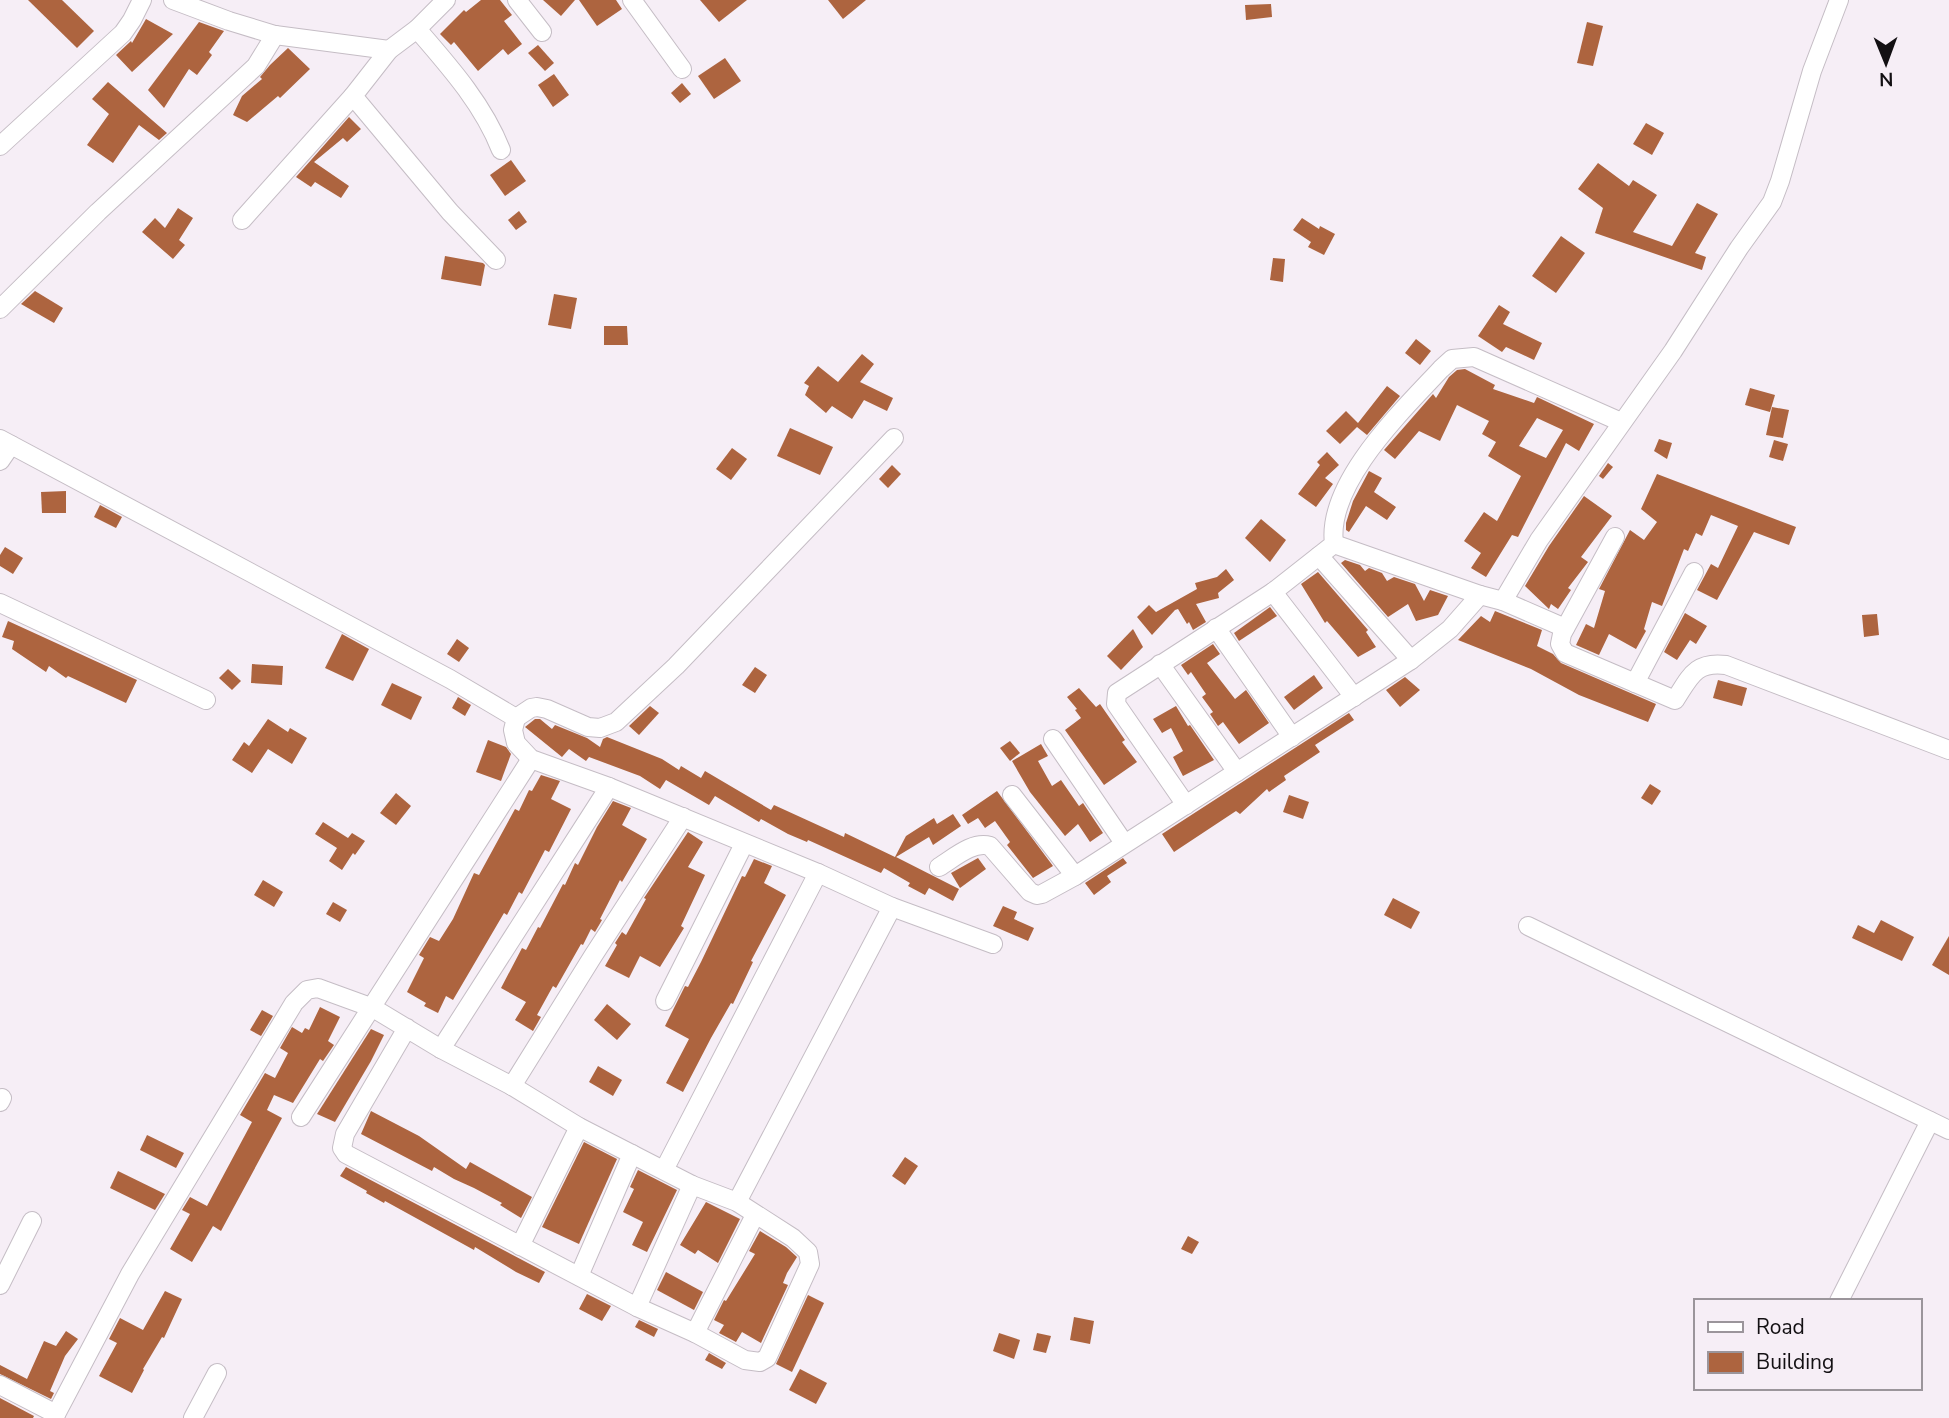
<svg xmlns="http://www.w3.org/2000/svg" width="1949" height="1418" viewBox="0 0 1949 1418" font-family="'Nunito Sans',sans-serif">
  <rect width="100%" height="100%" fill="#f6eef6"/>
  <g fill="#ad643f" fill-rule="evenodd">
    <polygon points="28,0 62,0 94,31 77,48"/>
    <polygon points="481,0 500,0 512,15 504,21 522,44 508,55 503,49 478,71 454,42 451,45 440,34 464,10 466,12"/>
    <polygon points="543,0 575,0 561,16"/>
    <polygon points="579,0 616,0 622,9 597,26"/>
    <polygon points="700,0 747,0 719,22"/>
    <polygon points="828,0 866,0 843,19"/>
    <polygon points="1271,4 1272,17 1246,20 1245,5"/>
    <polygon points="146,19 173,34 132,72 116,55 131,41 132,43"/>
    <polygon points="199,22 224,31 209,52 212,55 197,75 189,69 164,108 148,90"/>
    <polygon points="1587,22 1603,26 1593,66 1577,63"/>
    <polygon points="538,45 554,63 545,71 528,53"/>
    <polygon points="288,48 310,69 280,98 278,96 247,122 233,115 242,96 262,79 260,77 270,65"/>
    <polygon points="725,58 741,81 714,99 698,76"/>
    <polygon points="554,74 569,95 553,107 538,85"/>
    <polygon points="108,82 167,133 159,140 139,125 113,163 87,145 109,114 92,99"/>
    <polygon points="682,83 691,94 680,103 671,93"/>
    <polygon points="349,117 361,129 347,142 343,138 314,162 349,186 341,198 315,182 311,187 296,177"/>
    <polygon points="1646,123 1664,133 1652,155 1633,144"/>
    <polygon points="511,160 526,181 505,196 490,175"/>
    <polygon points="1598,163 1629,186 1633,180 1657,195 1633,232 1672,246 1697,203 1718,214 1695,253 1706,257 1702,270 1595,233 1603,208 1578,189"/>
    <polygon points="178,208 193,218 179,240 185,245 173,259 142,232 155,218 165,228"/>
    <polygon points="519,211 527,222 516,230 508,220"/>
    <polygon points="1302,218 1319,229 1320,226 1335,234 1324,255 1308,247 1311,242 1293,230"/>
    <polygon points="1561,236 1585,253 1556,293 1532,276"/>
    <polygon points="445,256 483,263 485,265 481,286 441,279"/>
    <polygon points="1273,258 1285,259 1283,282 1270,280"/>
    <polygon points="35,291 63,308 54,323 21,304"/>
    <polygon points="554,294 577,298 571,329 548,325"/>
    <polygon points="1499,305 1510,312 1503,324 1542,343 1534,360 1506,347 1502,352 1478,336"/>
    <polygon points="604,326 627,326 628,345 604,345"/>
    <polygon points="1416,339 1431,351 1420,365 1405,353"/>
    <polygon points="862,354 874,364 860,382 893,398 887,411 864,400 852,419 832,406 826,413 805,395 809,386 804,383 818,366 838,382"/>
    <path d="M1465 369 1495 385 1493 389 1534 403 1537 397 1594 424 1579 451 1566 443 1518 537 1512 535 1486 577 1471 568 1481 553 1464 541 1484 512 1497 521 1521 476 1488 456 1496 442 1482 434 1489 421 1457 405 1440 441 1419 431 1395 459 1384 450 1433 394 1436 398 1449 377 1457 370ZM1537 418 1563 430 1546 458 1519 446Z"/>
    <polygon points="1387,386 1400,396 1367,435 1357,427 1340,444 1326,431 1346,411 1358,423"/>
    <polygon points="1750,388 1775,395 1770,412 1745,405"/>
    <polygon points="1772,407 1789,410 1783,438 1766,435"/>
    <polygon points="790,428 833,447 820,475 777,456"/>
    <polygon points="1659,439 1672,443 1667,459 1654,451"/>
    <polygon points="1774,440 1788,444 1783,461 1769,457"/>
    <polygon points="732,448 747,459 731,480 716,469"/>
    <polygon points="1327,452 1339,465 1325,478 1333,484 1316,507 1298,494 1320,465 1317,462"/>
    <polygon points="1608,463 1613,467 1603,479 1599,476"/>
    <polygon points="892,465 901,474 888,488 879,479"/>
    <polygon points="1369,471 1382,478 1374,492 1396,507 1387,520 1366,506 1349,532 1346,530 1346,523 1353,501"/>
    <polygon points="1657,474 1796,527 1789,545 1754,532 1717,600 1697,590 1711,564 1718,568 1738,526 1711,515 1702,536 1696,533 1688,551 1684,549 1662,606 1652,602 1644,629 1646,631 1636,649 1609,634 1599,655 1576,645 1586,624 1594,628 1605,591 1599,589 1630,530 1644,540 1657,522 1641,509"/>
    <polygon points="66,491 66,513 42,513 41,492"/>
    <polygon points="1584,496 1612,516 1581,557 1588,562 1568,588 1571,590 1558,609 1551,604 1549,609 1525,586 1549,546"/>
    <polygon points="100,505 122,517 116,528 94,517"/>
    <polygon points="1261,519 1286,540 1270,562 1245,538"/>
    <polygon points="5,547 23,558 13,574 0,566 0,555"/>
    <polygon points="1345,560 1360,565 1365,571 1369,568 1382,573 1387,581 1394,577 1415,584 1424,601 1430,590 1448,596 1438,615 1416,621 1408,604 1388,617 1341,563"/>
    <polygon points="1226,569 1234,580 1218,593 1219,598 1196,604 1206,622 1193,630 1189,622 1187,624 1178,609 1175,610 1152,635 1137,617 1149,605 1156,612 1197,589 1195,583 1217,577"/>
    <polygon points="1318,572 1368,630 1366,632 1376,647 1358,657 1327,621 1325,623 1301,584"/>
    <polygon points="1270,607 1277,616 1239,641 1234,633"/>
    <polygon points="1495,611 1542,630 1537,646 1553,654 1561,663 1656,704 1648,722 1579,695 1531,669 1458,640 1481,616 1490,622"/>
    <polygon points="1685,613 1707,626 1696,644 1690,640 1677,660 1664,652"/>
    <polygon points="1877,614 1879,635 1864,637 1862,615"/>
    <polygon points="8,621 137,680 126,703 68,676 66,678 49,666 46,672 12,649 14,641 2,637"/>
    <polygon points="1133,629 1143,647 1121,670 1107,656"/>
    <polygon points="342,634 369,649 353,681 325,668"/>
    <polygon points="457,639 469,648 459,662 447,654"/>
    <polygon points="1213,644 1220,654 1207,663 1235,699 1246,690 1269,723 1239,744 1223,722 1218,726 1210,714 1213,712 1202,697 1206,694 1191,672 1188,675 1181,665"/>
    <polygon points="252,664 283,666 282,685 251,683"/>
    <polygon points="755,667 767,675 755,693 742,685"/>
    <polygon points="228,669 241,681 232,690 219,678"/>
    <polygon points="1314,675 1323,688 1294,710 1284,697"/>
    <polygon points="1405,677 1420,690 1400,707 1386,690"/>
    <polygon points="1718,680 1747,688 1742,706 1713,698"/>
    <polygon points="392,683 422,697 411,720 381,705"/>
    <polygon points="1079,688 1096,707 1100,704 1125,740 1122,742 1137,762 1104,785 1065,730 1081,718 1075,710 1077,709 1067,697"/>
    <polygon points="458,697 471,705 465,716 452,708"/>
    <polygon points="650,706 659,713 639,735 629,726"/>
    <polygon points="1176,706 1188,726 1190,725 1214,760 1183,776 1173,757 1183,751 1171,728 1162,733 1153,719"/>
    <polygon points="1349,713 1354,720 1315,745 1320,752 1284,776 1286,780 1269,792 1267,789 1240,814 1236,811 1174,852 1162,834"/>
    <polygon points="268,719 288,732 290,728 307,738 292,764 268,749 252,773 232,760 244,742 249,746"/>
    <polygon points="535,719 540,719 552,729 555,725 587,738 600,747 603,739 607,737 662,759 679,770 681,766 701,778 705,771 771,810 774,805 844,837 845,833 895,857 906,836 934,818 937,824 953,814 961,826 933,845 929,837 896,857 959,889 953,901 929,888 925,895 908,886 910,883 884,868 881,873 808,840 807,842 788,834 761,819 759,822 715,796 709,805 666,780 660,789 640,776 589,757 586,761 569,749 562,757 525,727"/>
    <polygon points="488,740 506,747 511,754 501,781 476,772"/>
    <polygon points="1010,741 1020,753 1010,761 1000,748"/>
    <polygon points="1041,744 1048,756 1038,761 1052,786 1061,780 1079,806 1083,803 1103,833 1090,842 1078,824 1065,836 1030,792 1012,761"/>
    <polygon points="541,775 560,781 551,799 571,809 549,852 545,850 522,894 519,892 507,915 504,913 453,1000 446,996 438,1013 424,1006 426,1003 407,992 424,958 419,955 430,937 439,941 453,919 474,873 479,875 515,809 519,811 529,790 532,791"/>
    <polygon points="1650,784 1661,791 1652,805 1641,798"/>
    <polygon points="997,791 1053,866 1033,878 1007,845 1010,842 995,821 985,828 978,818 968,824 962,815"/>
    <polygon points="396,793 411,806 396,825 380,813"/>
    <polygon points="1289,795 1309,802 1303,819 1283,812"/>
    <polygon points="613,801 631,808 622,825 647,839 622,882 620,880 600,919 602,920 595,932 591,929 583,945 581,944 556,988 553,986 537,1015 541,1017 533,1031 515,1020 526,1002 501,988 522,948 526,950 538,927 540,928 563,884 565,885 575,863 578,865 597,827"/>
    <polygon points="323,822 348,838 352,833 365,841 355,855 353,853 342,870 329,861 337,848 315,834"/>
    <polygon points="688,832 703,842 688,867 705,875 681,926 684,928 660,967 640,956 629,978 605,966 617,945 615,943 622,932 626,935 646,899 644,898"/>
    <polygon points="978,858 986,869 960,888 951,873"/>
    <polygon points="1123,858 1127,863 1107,876 1111,882 1094,895 1085,883"/>
    <polygon points="754,859 772,866 764,883 786,895 751,961 753,962 733,1004 731,1003 711,1038 683,1092 666,1083 689,1039 665,1026 685,986 688,987 701,962 742,876 745,877"/>
    <polygon points="263,880 283,892 274,907 254,895"/>
    <polygon points="1393,898 1420,912 1411,929 1384,915"/>
    <polygon points="333,902 347,910 340,922 326,914"/>
    <polygon points="1003,906 1017,912 1014,919 1034,928 1028,941 993,926"/>
    <polygon points="1881,920 1914,937 1902,961 1852,938 1858,925 1874,933"/>
    <polygon points="1949,936 1949,975 1932,965"/>
    <polygon points="607,1004 631,1024 617,1040 594,1020"/>
    <polygon points="320,1007 340,1017 328,1041 334,1045 323,1061 320,1059 293,1103 274,1095 267,1110 282,1118 221,1231 213,1226 192,1262 170,1249 190,1214 182,1210 190,1197 207,1206 252,1122 240,1115 265,1073 275,1078 288,1053 280,1048 292,1027 302,1033 305,1028 309,1030"/>
    <polygon points="262,1010 273,1016 261,1036 250,1030"/>
    <polygon points="371,1029 384,1035 371,1061 335,1122 317,1114"/>
    <polygon points="598,1066 622,1080 613,1096 589,1082"/>
    <polygon points="371,1111 419,1136 466,1169 470,1162 532,1197 521,1218 500,1205 502,1203 474,1188 454,1179 434,1167 432,1171 361,1134"/>
    <polygon points="147,1135 184,1153 176,1168 140,1150"/>
    <polygon points="584,1142 617,1159 579,1244 542,1227"/>
    <polygon points="905,1157 918,1166 905,1185 892,1176"/>
    <polygon points="346,1167 545,1272 539,1283 516,1272 475,1247 474,1250 385,1201 384,1203 366,1193 367,1191 340,1176"/>
    <polygon points="638,1170 677,1190 647,1252 632,1245 643,1222 623,1212 634,1189 630,1187"/>
    <polygon points="118,1171 165,1194 155,1210 110,1188"/>
    <polygon points="706,1202 740,1219 718,1263 698,1250 695,1254 680,1245"/>
    <polygon points="760,1231 786,1247 797,1257 787,1273 783,1283 788,1285 761,1343 742,1332 736,1342 719,1333 724,1325 714,1320 724,1300 726,1301 755,1254 749,1251"/>
    <polygon points="1188,1236 1199,1242 1192,1254 1181,1249"/>
    <polygon points="666,1272 703,1292 694,1310 657,1290"/>
    <polygon points="165,1291 182,1299 164,1338 162,1337 143,1369 144,1370 132,1393 99,1376 117,1343 109,1339 120,1318 143,1330"/>
    <polygon points="587,1294 611,1306 602,1321 579,1309"/>
    <polygon points="808,1295 824,1303 792,1372 776,1364"/>
    <polygon points="1074,1317 1094,1321 1090,1344 1070,1340"/>
    <polygon points="639,1320 658,1329 654,1337 635,1327"/>
    <polygon points="66,1331 78,1339 65,1356 50,1391 54,1393 51,1399 0,1374 0,1365 27,1379 44,1341 56,1346"/>
    <polygon points="999,1333 1020,1340 1014,1359 993,1351"/>
    <polygon points="1037,1333 1051,1336 1046,1353 1033,1350"/>
    <polygon points="709,1353 726,1363 722,1369 705,1360"/>
    <polygon points="800,1369 827,1383 816,1404 789,1390"/>
    <polygon points="0,1398 34,1416 33,1418 0,1418"/>
  </g>
  <g fill="none" stroke-linecap="round" stroke-linejoin="round">
    <g stroke="#c5bdc5" stroke-width="20">
      <g id="minor">
        <polyline points="173,0 229,21 275,35 389,50 417,29 446,0"/>
        <polyline points="517,0 542,32"/>
        <polyline points="632,0 682,69"/>
        <path d="M417 29C449 66 483 104 501 150"/>
        <polyline points="389,50 353,96 450,212 496,260"/>
        <polyline points="0,146 123,33 132,20 142,0"/>
        <polyline points="242,220 353,96"/>
        <polyline points="0,309 98,212 256,66 275,35"/>
        <polyline points="0,439 450,679 516,718 513,730 516,743 531,759 609,787 818,873 892,907 993,944"/>
        <polyline points="0,461 11,445"/>
        <path d="M1615 537 1562 634 1560 644 1565 653 1675 700C1690 677 1695 661 1726 665L1949 750"/>
        <polyline points="1334,544 1480,595"/>
        <polyline points="1319,556 1411,660"/>
        <polyline points="1273,592 1354,697"/>
        <polyline points="1503,601 1565,628"/>
        <polyline points="0,603 206,700"/>
        <polyline points="1216,628 1292,737"/>
        <polyline points="1160,664 1237,772"/>
        <polyline points="1635,683 1694,572"/>
        <polyline points="516,718 531,708 537,707 547,709 588,727 600,728 616,722 676,666 894,438"/>
        <polyline points="1053,739 1124,843"/>
        <polyline points="1012,795 1075,876"/>
        <path d="M1186 805 1116 704 1117 693 1273 592 1334 544C1326 483 1403 410 1441 369L1452 359 1474 357 1621 422"/>
        <path d="M939 867C954 858 972 841 990 846L1030 892 1037 895 1042 894 1075 876 1411 660 1450 629 1480 595 1503 601 1539 540 1673 351 1739 248 1772 202 1780 181 1812 71 1839 0"/>
        <polyline points="1528,926 1949,1130"/>
        <polyline points="665,1001 744,844"/>
        <polyline points="441,1049 609,787"/>
        <polyline points="512,1086 593,956 683,817"/>
        <polyline points="0,1102 2,1098"/>
        <polyline points="301,1117 531,759"/>
        <polyline points="664,1170 818,873"/>
        <polyline points="737,1202 892,907"/>
        <polyline points="520,1246 579,1127"/>
        <polyline points="579,1276 632,1154"/>
        <polyline points="0,1285 32,1221"/>
        <polyline points="1839,1301 1930,1121"/>
        <polyline points="637,1307 692,1185"/>
        <polyline points="695,1333 755,1215"/>
        <polyline points="0,1385 56,1414"/>
        <polyline points="54,1418 130,1274 294,1003 307,990 318,988 373,1008 441,1049 512,1086 579,1127 692,1185 737,1202 793,1238 808,1252 810,1264 767,1358 760,1362 745,1360 695,1333 637,1307 346,1154 342,1148 345,1134 407,1028"/>
        <polyline points="193,1418 217,1373"/>
      </g>
    </g>
    <use href="#minor" stroke="#fff" stroke-width="18"/>
  </g>
  <rect x="1694" y="1299" width="228" height="91" fill="#f6eef6" stroke="#9b959b" stroke-width="2"/>
  <rect x="1708" y="1322" width="35" height="10" fill="#ffffff" stroke="#9b959b" stroke-width="2"/>
  <text x="1756" y="1334" font-size="21" fill="#131013">Road</text>
  <rect x="1708" y="1352" width="35" height="21" fill="#ad643f" stroke="#9b959b" stroke-width="2"/>
  <text x="1756" y="1369" font-size="21" fill="#131013">Building</text>
  <g transform="translate(1886 63) rotate(179)" stroke="#f6eef6" stroke-width="5" paint-order="stroke">
  <path d="M0-5L12 26L0 18L-12 26Z" fill="#131013"/>
  <text y="-10" font-size="19" font-weight="bold" text-anchor="middle" fill="#131013">N</text>
  </g>
</svg>
